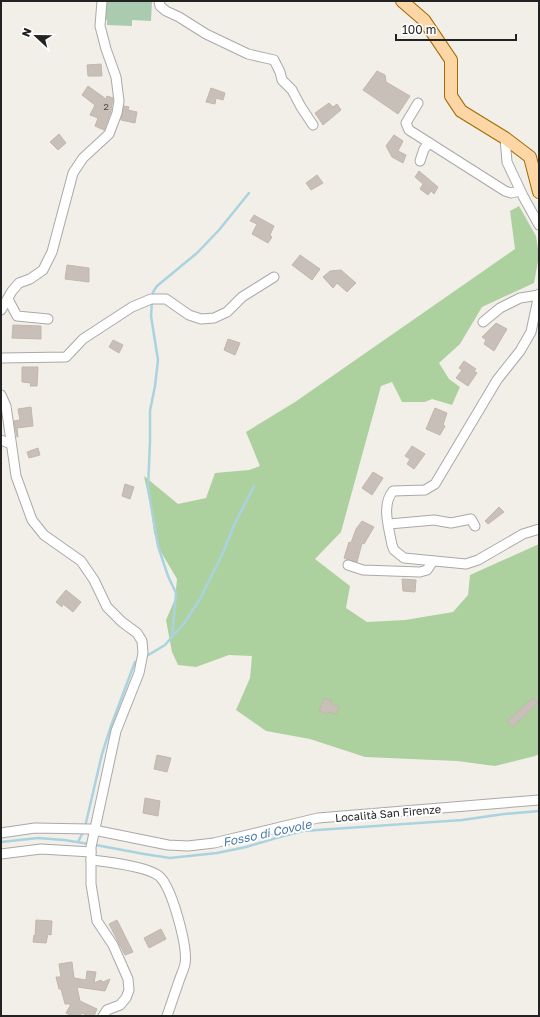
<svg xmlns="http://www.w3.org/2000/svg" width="540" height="1017" viewBox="0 0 540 1017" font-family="'Golos Text',sans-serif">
  <rect width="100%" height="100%" fill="#f2efe9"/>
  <polygon fill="#add19e" points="519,206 536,236 539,256 534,283 482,307 460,344 439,363 449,379 460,387 452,405 432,399 425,402 402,402 392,382 381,386 341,532 315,559 350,586 346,608 367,622 405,620 453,612 468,595 470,575 539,544 539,754 535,756 495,766 457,761 365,757 310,739 266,731 236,710 250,678 252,656 229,655 196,667 178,665 172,652 166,620 175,599 177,579 161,552 154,533 151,508 144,476 178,504 206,498 215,473 249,470 260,466 246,432 295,402 515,249 510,211"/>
  <polygon fill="#aacbaf" points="104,1 152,1 151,21 132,20 132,26 107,25 107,20 103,19"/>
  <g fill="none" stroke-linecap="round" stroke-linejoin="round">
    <g stroke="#aad3df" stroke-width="2.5">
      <polyline points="153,296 153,292 157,286 197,253 219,230 249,193"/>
      <polyline points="152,301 151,316 158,360 155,386 150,411 150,441 148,488 158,546 168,576 176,593 172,637"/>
      <polyline points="145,657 165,645 185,622 200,599 222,555 235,523 254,486"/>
      <polyline points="85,827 102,754 111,726 135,662 139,660"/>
      <polyline points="1,842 38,838 64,840 96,845 144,854 170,858 217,853 246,847 276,838 303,831 462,820 504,814 539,811"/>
      <polyline points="78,842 83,832"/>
    </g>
  </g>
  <g fill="#c7bfb8" stroke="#c4b6ab">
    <polygon points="101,64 102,76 88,76 87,65"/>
    <polygon points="377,71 385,75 386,82 410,96 398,114 363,90"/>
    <polygon points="88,86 106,99 107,96 113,98 111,111 104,130 95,126 98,118 90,115 95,105 82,95"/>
    <polygon points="211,88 225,93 223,100 216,98 215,104 206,102"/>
    <polygon points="329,103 333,107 337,104 341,110 323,125 315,113"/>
    <polygon points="124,106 129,107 128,110 137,112 135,123 121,120"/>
    <polygon points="59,134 66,143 58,150 50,142"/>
    <polygon points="394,135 403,141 398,151 406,155 403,163 392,157 386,146"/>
    <polygon points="419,171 438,187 434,194 431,191 428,195 420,189 423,184 415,177"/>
    <polygon points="317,175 323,183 311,190 306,183"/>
    <polygon points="254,215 274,226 270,235 272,237 268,243 252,234 257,224 250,221"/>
    <polygon points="300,255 320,269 312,280 292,265"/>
    <polygon points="67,265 89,268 89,282 65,279"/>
    <polygon points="341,270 356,283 347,292 337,283 333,288 323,277 330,271"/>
    <polygon points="496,323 507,329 494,351 484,344 486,340 482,337"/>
    <polygon points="13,325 41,326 41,339 12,338"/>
    <polygon points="228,339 240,343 235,355 224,350"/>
    <polygon points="113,340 123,345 119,353 109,347"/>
    <polygon points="464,361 476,369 474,371 477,373 468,386 456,378 462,370 459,368"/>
    <polygon points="22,367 38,367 37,386 30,386 31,383 22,382"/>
    <polygon points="31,407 33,426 17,428 18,437 17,437 14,421 20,420 18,409"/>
    <polygon points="435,408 447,413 443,425 445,426 440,435 426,429"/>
    <polygon points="412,446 425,454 414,469 407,464 410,459 405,456"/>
    <polygon points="38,448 40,455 29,458 27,452"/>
    <polygon points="373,472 383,478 372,495 362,488"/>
    <polygon points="125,484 134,487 130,499 122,496"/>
    <polygon points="499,507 504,512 488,524 485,521"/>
    <polygon points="362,521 374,527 364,544 362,543 357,562 346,559 344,558 349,542 351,543 356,529"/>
    <polygon points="402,579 416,580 415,592 403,591"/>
    <polygon points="66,590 81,602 73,612 63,604 62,607 56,602"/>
    <polygon points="324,698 332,701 331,704 339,707 336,714 329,712 328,714 319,711"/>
    <polygon points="533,698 538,703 513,727 507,721"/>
    <polygon points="157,755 171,758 167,772 154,769"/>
    <polygon points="145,798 160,801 158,816 143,813"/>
    <polygon points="36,920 52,921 51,935 48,934 46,943 33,942 34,935 35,936"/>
    <polygon points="117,920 133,952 125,955 109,924"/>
    <polygon points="161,929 166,939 149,948 144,938"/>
    <polygon points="72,962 74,978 86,980 87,971 96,972 94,983 101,980 103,982 110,979 105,991 77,987 80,1001 97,1009 94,1016 88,1016 82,1013 80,1016 72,1016 66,1013 71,1004 65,1004 61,989 59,989 56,977 61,977 59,964"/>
  </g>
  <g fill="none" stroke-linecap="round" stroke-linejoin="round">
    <g stroke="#a9a9a9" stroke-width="11">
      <g id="minor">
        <polyline points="159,1 160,6 166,11 179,17 206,34 248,54 274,60 280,72 282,80 292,90 301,107 313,125"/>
        <polyline points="418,103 406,123 409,130 505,191 511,193 520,191"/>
        <polyline points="505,138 507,162 523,196 539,225"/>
        <polyline points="420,161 424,149 429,143"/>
        <path d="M539 294 531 332 520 351 497 380 435 484 425 490 393 491C381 505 389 528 392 545L394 550 404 558 466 564 478 560 523 534 539 529"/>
        <polyline points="8,299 17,316 48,319"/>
        <polyline points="1,310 12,291 19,283 30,279 43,270 52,252 73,173 83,158 109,134 117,113 119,101 116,77 106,49 100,26 102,1"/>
        <polyline points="483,322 500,308 520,298 539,295"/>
        <polyline points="1,358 66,357 83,339 109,322 132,307 151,299 166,299 189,315 201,319 214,318 227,312 242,297 274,277"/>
        <polyline points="1,395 6,406 16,476 32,520 44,535 81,561 94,580 107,607 122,622 137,633 142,641 143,653 139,673 116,731 91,847 91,884 97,921 113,945 128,979 129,990 126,998 120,1005 107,1010 103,1016"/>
        <polyline points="1,440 11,444"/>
        <polyline points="389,524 434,520 451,523 471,519 475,526"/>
        <polyline points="348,565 363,570 420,572 427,570 433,561"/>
        <polyline points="1,833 35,828 89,829 168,845 188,846 214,843 318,818 539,800"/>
        <polyline points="1,854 41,849 91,852"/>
        <path d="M91 860C108 862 146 866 159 876 172 887 188 947 185 964 184 969 181 975 179 981 175 993 171 1004 167 1016"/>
      </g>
    </g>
    <g stroke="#a06b00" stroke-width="14">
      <polyline id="major" points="402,1 424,20 451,60 451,96 461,111 505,138 530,157 539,192"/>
    </g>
    <use href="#minor" stroke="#fff" stroke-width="9"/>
    <use href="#major" stroke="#fcd6a4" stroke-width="12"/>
  </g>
  <g text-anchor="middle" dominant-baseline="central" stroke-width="4" stroke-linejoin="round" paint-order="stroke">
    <g font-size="9" fill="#4b4948">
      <text x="106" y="106">2</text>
    </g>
    <g font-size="11" fill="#222" stroke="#fff">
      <text transform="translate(388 813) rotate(-5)">Località San Firenze</text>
    </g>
    <g font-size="12" font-style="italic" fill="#4a7aab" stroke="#fff">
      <text transform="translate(267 833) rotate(-12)">Fosso di Covole</text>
    </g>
  </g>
  <rect width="540" height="1017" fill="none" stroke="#222222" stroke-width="4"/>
  <g transform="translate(36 36) rotate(292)" stroke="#ffffff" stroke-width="3" paint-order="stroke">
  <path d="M0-3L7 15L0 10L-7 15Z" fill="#222222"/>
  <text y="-6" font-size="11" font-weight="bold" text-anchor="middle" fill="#222222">N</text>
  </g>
  <path d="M396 34v6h120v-6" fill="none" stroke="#222222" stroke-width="2"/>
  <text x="402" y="34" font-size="12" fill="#222222" stroke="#ffffff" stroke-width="3" paint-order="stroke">100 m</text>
</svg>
